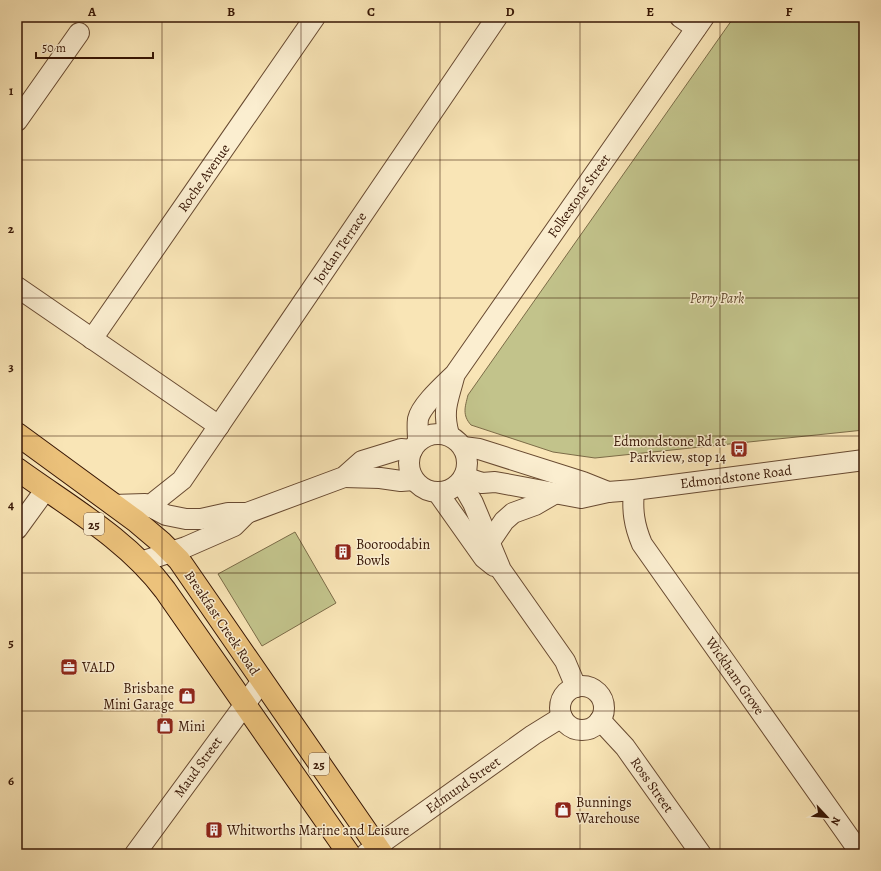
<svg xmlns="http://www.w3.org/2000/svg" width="881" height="871" viewBox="0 0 881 871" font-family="Alegreya,serif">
  <rect width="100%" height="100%" fill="#f9e5b6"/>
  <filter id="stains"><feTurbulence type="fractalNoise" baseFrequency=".005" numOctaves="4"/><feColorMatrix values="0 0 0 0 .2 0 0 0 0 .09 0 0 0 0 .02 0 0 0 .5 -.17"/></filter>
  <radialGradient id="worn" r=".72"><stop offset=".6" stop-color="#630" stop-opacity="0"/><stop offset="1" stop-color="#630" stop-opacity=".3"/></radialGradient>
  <g fill="#c2c38b" stroke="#7c6c48">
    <path d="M734 17H864V430L595 458 553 452 471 425C462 415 465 407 468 395Z"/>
    <polygon points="295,532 336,603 262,646 218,574"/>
  </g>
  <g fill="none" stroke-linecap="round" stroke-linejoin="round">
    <g stroke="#684a31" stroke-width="22">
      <g id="minor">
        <polyline points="680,17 696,28"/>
        <polyline points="17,121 79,33"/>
        <polyline points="17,287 219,426"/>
        <polyline points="92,339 315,17"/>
        <circle cx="438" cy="463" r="29"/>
        <path d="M449 435C442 410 448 401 454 377"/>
        <path d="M418 441C418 434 417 426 418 419 421 405 445 384 455 374L704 17"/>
        <polyline points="463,447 479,449 583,482 608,492"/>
        <polyline points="344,477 380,478 401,481 414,480"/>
        <polyline points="464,477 482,483 495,482 581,498 608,492 634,490 864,460"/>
        <polyline points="461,482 473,503 501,570 565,661 576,687"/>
        <path d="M634 490C632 510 634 525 642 544L861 854"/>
        <polyline points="438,493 484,558 494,566"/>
        <polyline points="113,505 145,504 166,515 186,519 201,519 228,513 247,513 344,477 362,461 401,449 412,450"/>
        <polyline points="148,507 182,480 497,17"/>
        <polyline points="17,529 46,489"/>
        <polyline points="489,543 504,521 513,513 535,505 554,494"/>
        <polyline points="141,562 186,547 234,526 247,513"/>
        <circle cx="582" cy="708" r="22"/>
        <polyline points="600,720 625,747 701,854"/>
        <polyline points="135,854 262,681"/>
        <polyline points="366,854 533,735 562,717"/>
      </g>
    </g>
    <g stroke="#371605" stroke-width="24">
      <g id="major">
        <polyline points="17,434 136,521 162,543 179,560 382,854"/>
        <path d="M17 469C68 506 127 539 165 590L349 854"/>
      </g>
    </g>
    <use href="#minor" stroke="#fbeed0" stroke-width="20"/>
    <use href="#major" stroke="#ecc27b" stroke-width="22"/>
  </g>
  <path fill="none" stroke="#371605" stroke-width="1" stroke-opacity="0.55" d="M162 17V854M301 17V854M440 17V854M580 17V854M720 17V854M17 160H864M17 298H864M17 436H864M17 573H864M17 711H864"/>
  <defs>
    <g id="bus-square" transform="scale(0.9)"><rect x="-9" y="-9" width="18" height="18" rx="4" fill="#8f2418" stroke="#fbeed0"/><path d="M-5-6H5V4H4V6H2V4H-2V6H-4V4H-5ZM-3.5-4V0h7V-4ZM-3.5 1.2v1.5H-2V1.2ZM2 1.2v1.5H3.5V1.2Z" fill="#fff"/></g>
    <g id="building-square" transform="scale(0.9)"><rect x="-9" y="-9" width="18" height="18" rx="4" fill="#8f2418" stroke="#fbeed0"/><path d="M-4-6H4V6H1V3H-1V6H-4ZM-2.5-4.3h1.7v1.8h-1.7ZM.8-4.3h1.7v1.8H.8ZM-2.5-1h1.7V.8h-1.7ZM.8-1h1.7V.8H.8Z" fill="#fff"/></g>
    <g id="office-square" transform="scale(0.9)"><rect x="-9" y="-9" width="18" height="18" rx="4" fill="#8f2418" stroke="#fbeed0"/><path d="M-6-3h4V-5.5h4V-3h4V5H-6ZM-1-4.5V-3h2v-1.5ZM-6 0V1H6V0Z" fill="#fff"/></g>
    <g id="shop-square" transform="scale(0.9)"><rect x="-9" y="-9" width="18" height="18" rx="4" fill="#8f2418" stroke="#fbeed0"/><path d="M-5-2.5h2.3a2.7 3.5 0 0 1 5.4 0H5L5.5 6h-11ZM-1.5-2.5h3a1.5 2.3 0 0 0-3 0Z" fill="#fff"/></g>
  </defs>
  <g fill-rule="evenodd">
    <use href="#bus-square" x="739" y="449"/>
    <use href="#building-square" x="343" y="552"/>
    <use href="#office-square" x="69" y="667"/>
    <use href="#shop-square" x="187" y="696"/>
    <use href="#shop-square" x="165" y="726"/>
    <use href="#shop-square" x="563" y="810"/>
    <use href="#building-square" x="214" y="830"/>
  </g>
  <g text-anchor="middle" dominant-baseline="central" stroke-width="3" stroke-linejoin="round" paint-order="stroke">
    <g fill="#fbeed0" stroke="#725742" stroke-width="1">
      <rect x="84" y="513" width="20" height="22" rx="3"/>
      <rect x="309" y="753" width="20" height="22" rx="3"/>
    </g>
    <g font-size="13" font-weight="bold" fill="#371605">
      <text x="94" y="524">25</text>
      <text x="319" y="764">25</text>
    </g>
    <g font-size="14" fill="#371605" stroke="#fbeed0">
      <text transform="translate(204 178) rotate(-55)">Roche Avenue</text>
      <text transform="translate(579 196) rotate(-55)">Folkestone Street</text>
      <text transform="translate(340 248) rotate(-56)">Jordan Terrace</text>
      <text transform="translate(736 477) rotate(-7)">Edmondstone Road</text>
      <text transform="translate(222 623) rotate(56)">Breakfast Creek Road</text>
      <text transform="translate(735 676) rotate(55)">Wickham Grove</text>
      <text transform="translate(198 767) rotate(-54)">Maud Street</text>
      <text transform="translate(463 785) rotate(-35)">Edmund Street</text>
      <text transform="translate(652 785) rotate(55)">Ross Street</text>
    </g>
    <g font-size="14" font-style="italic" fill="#614a2d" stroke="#fbeed0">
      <text x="717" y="298">Perry Park</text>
    </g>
    <g font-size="14" fill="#371605" stroke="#fbeed0" text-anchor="start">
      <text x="726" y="441" text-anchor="end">Edmondstone Rd at<tspan x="726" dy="16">Parkview, stop 14</tspan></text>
      <text x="356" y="544">Booroodabin<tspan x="356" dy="16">Bowls</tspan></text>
      <text x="82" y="667">VALD</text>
      <text x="174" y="688" text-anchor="end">Brisbane<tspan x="174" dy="16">Mini Garage</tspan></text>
      <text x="178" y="726">Mini</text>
      <text x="576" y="802">Bunnings<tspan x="576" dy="16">Warehouse</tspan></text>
      <text x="227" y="830">Whitworths Marine and Leisure</text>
    </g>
  </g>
  <rect width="881" height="871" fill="none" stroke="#f9e5b6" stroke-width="44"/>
  <g transform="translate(827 817) rotate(116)" stroke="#fbeed0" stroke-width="3" paint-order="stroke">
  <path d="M0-3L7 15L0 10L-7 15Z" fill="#371605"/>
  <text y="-6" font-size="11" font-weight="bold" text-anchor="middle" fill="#371605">N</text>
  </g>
  <path d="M36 52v6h117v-6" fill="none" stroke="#371605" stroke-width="2"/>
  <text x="42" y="52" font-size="12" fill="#371605" stroke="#fbeed0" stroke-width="3" paint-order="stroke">50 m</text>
  <rect x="22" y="22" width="837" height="827" fill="none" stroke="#371605" stroke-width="1.5"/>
  <g font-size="13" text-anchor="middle" font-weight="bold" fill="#371605">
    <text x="92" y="16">A</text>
    <text x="231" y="16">B</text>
    <text x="371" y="16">C</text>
    <text x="510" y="16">D</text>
    <text x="650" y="16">E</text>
    <text x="789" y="16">F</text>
    <text x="11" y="95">1</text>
    <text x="11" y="233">2</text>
    <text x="11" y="371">3</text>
    <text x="11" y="509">4</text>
    <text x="11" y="647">5</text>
    <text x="11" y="785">6</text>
  </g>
  <rect width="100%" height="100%" filter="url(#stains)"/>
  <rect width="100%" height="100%" fill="url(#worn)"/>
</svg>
